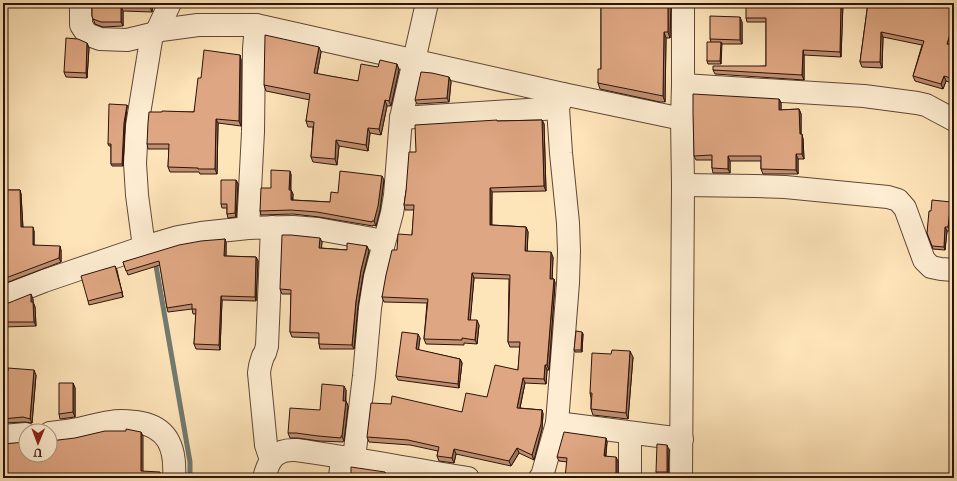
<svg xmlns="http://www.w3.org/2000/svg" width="957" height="481" viewBox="0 0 957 481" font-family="'IM FELL Great Primer',serif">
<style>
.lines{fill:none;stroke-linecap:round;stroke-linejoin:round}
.stream{stroke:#727a6f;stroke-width:5}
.minor-casing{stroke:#604736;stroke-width:24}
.minor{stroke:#feedd2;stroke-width:22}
.wall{fill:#bf8f70;stroke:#2c130a}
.shaded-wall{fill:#9b745b;stroke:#2c130a}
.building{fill:#dea682;stroke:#2c130a}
</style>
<rect width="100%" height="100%" fill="#fee4b9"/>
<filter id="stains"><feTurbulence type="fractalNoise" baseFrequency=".005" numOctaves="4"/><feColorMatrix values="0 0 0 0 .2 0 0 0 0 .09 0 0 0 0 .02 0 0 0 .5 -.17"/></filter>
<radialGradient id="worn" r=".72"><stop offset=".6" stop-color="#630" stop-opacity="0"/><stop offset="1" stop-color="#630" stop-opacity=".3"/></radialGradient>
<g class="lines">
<path class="stream" d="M 155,260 L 190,462 L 190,478"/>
<defs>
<g id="minor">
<path d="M 81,3 L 81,25 L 87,34 L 100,39 L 127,40 L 152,34 L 161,30 L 198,25 L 256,25 L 563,94 L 682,119"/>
<path d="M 157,31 L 170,3"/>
<path d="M 683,85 L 864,96 L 917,103 L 926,105 L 954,120"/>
<path d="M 401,118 L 558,108"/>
<path d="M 683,185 L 755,186 L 785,187 L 888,197 L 898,200 L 905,208 L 924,260 L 931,267 L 941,269 L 954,270"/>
<path d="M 272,227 L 267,346 L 265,353 L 263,356 L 260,366 L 259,373 L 266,445 L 269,454 L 272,458"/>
<path d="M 248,228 L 253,132 L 254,49 L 256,25"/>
<path d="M 144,247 L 137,195 L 135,163 L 137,126 L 152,34"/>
<path d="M 3,297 L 44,281 L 144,247 L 178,237 L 201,233 L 248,228 L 293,227 L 318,229 L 384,241"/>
<path d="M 557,423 L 568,283 L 569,251 L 568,223 L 561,153 L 558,108 L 563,94"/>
<path d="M 50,433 C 59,432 69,431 78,429 C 89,427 100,423 111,422 C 119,420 127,421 136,422 C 168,426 176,448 174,478"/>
<path d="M 3,436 L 26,434"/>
<path d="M 354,458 L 364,376 L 370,308 L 375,277 L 392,213 L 395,195 L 401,118 L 427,3"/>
<path d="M 264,478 C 269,459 275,449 296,450 C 353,458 411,469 468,478"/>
<path d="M 340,478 L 342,457"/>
<path d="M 540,478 L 542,476 L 557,423 L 682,439"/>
<path d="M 630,478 L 630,433"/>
<path d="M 681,478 L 683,185 L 682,119 L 683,85 L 683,3"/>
</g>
</defs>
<use href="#minor" class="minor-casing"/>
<use href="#minor" class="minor"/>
</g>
<g class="wall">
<path d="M 92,3 L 153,3 L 152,12 L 123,11 L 123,26 L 103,27 L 95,24 L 94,21 L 92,16 Z"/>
<path d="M 601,3 L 671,3 L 670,38 L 666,38 L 665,102 L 660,102 L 600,89 L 598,83 L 601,69 Z"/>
<path d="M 843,3 L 841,57 L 804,55 L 804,80 L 715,74 L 713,70 L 766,66 L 766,22 L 747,22 L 746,18 Z"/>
<path d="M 868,3 L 950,45 L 954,46 L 954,84 L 946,81 L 943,89 L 915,81 L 913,76 L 922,45 L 883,37 L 882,68 L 862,67 L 860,62 Z"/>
<path d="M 742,22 L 742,44 L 721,44 L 721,64 L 708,64 L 707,61 L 711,42 L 710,39 Z"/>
<path d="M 87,43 L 89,48 L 87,78 L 66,77 L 64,72 Z"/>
<path d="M 321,52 L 317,74 L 358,81 L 378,67 L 397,64 L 399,70 L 391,106 L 387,106 L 381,135 L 370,133 L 368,151 L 339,146 L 337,165 L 313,162 L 311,157 L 313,127 L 308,127 L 306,121 L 310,100 L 266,91 L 264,85 Z"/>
<path d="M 240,55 L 241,60 L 241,126 L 218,123 L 217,174 L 200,174 L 199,172 L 170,172 L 168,167 L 169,149 L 148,149 L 147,144 L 162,112 L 194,112 L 201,78 Z"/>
<path d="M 449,77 L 451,82 L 449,102 L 417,104 L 415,100 Z"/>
<path d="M 779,99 L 781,103 L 781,110 L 799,109 L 801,114 L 801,134 L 803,139 L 804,159 L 798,159 L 798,174 L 763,174 L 761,169 L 761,161 L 730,161 L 730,173 L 713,173 L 712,168 L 712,160 L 696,160 L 694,156 Z"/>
<path d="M 127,105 L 127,107 L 125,125 L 123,166 L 112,166 L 111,164 L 111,146 L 109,146 L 108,144 Z"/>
<path d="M 542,120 L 544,124 L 546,191 L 492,192 L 492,225 L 526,227 L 528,232 L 527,251 L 553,257 L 552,279 L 554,279 L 555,283 L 549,370 L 547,370 L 546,384 L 525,383 L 520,408 L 542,410 L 543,414 L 542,429 L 534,460 L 519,453 L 511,466 L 456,454 L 454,463 L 439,461 L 437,456 L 438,451 L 410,445 L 369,442 L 367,437 L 462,412 L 487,397 L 518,370 L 520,347 L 510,347 L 508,342 L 509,279 L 474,278 L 470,320 L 479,325 L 477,344 L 464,343 L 464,345 L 426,344 L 424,339 L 427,303 L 384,302 L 382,297 L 397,250 L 412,235 L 414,210 L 405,210 L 404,205 L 406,191 L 416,152 L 498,121 Z"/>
<path d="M 290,171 L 291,175 L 291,190 L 293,194 L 293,200 L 330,202 L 384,180 L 380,210 L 376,226 L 373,225 L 373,226 L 319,217 L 293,214 L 261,215 L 260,211 L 271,188 Z"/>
<path d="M 236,180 L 238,184 L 236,217 L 228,218 L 227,214 L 227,208 L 222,208 L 221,204 Z"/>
<path d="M 3,190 L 20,190 L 21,194 L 23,227 L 34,231 L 34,245 L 61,250 L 61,262 L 3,284 Z"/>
<path d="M 951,202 L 952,206 L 950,231 L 947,231 L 945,250 L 933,249 L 927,233 L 931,211 Z"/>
<path d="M 225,239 L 226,243 L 226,256 L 256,257 L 258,261 L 256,301 L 222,300 L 220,350 L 196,349 L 194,344 L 196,314 L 193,314 L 192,309 L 168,312 L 167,308 L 160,265 L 128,275 L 123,262 Z"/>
<path d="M 322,242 L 321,248 L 347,250 L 367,246 L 369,251 L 363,275 L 358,306 L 354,349 L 320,349 L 319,344 L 319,338 L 292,337 L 290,332 L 291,294 L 282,294 L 280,289 Z"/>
<path d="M 115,266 L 123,297 L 89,305 L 88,301 Z"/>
<path d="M 33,299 L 33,302 L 35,307 L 36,326 L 3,327 L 3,304 Z"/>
<path d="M 583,334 L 582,352 L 575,352 L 574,350 Z"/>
<path d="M 420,338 L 418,350 L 460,359 L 462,363 L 459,388 L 398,380 L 396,376 Z"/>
<path d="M 633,357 L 628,419 L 593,415 L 591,409 L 591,398 L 590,393 Z"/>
<path d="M 3,371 L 36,375 L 32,423 L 25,422 L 3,423 Z"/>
<path d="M 73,383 L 75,388 L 75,417 L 60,419 L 59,414 Z"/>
<path d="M 346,390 L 346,401 L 348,406 L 344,441 L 343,441 L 343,442 L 319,441 L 298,438 L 290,438 L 288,433 L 320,410 Z"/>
<path d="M 606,438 L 607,442 L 606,456 L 618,461 L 618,478 L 567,462 L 559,461 L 557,457 Z"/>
<path d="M 669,450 L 668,477 L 658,477 L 656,472 Z"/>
</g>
<g class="shaded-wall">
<path d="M 151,3 L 153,3 L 152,12 L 150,7 Z"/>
<path d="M 668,3 L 671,3 L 670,38 L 668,32 Z"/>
<path d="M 841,3 L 843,3 L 841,57 L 840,52 Z"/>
<path d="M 121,6 L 123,11 L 123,26 L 121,22 Z"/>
<path d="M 740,17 L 742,22 L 742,44 L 740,40 Z"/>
<path d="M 954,21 L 954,32 L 949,49 L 947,44 Z"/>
<path d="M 664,32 L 666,38 L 665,102 L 663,96 Z"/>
<path d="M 881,32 L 883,37 L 882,68 L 880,62 Z"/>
<path d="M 721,42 L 722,44 L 721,64 L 720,61 Z"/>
<path d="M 87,43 L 89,48 L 87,78 L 86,73 Z"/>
<path d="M 319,47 L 321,52 L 316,79 L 314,73 Z"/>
<path d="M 803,50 L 804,55 L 804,80 L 802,75 Z"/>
<path d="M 240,55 L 241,60 L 241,126 L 239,121 Z"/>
<path d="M 397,64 L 399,70 L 391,106 L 389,101 Z"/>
<path d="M 944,76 L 946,81 L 943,89 L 941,84 Z"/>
<path d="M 449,77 L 451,82 L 449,102 L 447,98 Z"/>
<path d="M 779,99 L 781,103 L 781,114 L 779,110 Z"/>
<path d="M 385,100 L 387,106 L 381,135 L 379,129 Z"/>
<path d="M 127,105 L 127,107 L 125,125 L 123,166 L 122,164 L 124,123 Z"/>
<path d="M 799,109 L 801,114 L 801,139 L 800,134 Z"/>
<path d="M 216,119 L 218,123 L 217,174 L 215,169 Z"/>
<path d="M 542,120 L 544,124 L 546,191 L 544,186 Z"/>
<path d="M 368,128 L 370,133 L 368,151 L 366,145 Z"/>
<path d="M 802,134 L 803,139 L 804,159 L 802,154 Z"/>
<path d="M 336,140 L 339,146 L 337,165 L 335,159 Z"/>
<path d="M 796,154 L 798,159 L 798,174 L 796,170 Z"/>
<path d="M 728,156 L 730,161 L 730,173 L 728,169 Z"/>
<path d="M 290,171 L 291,175 L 290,194 L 289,190 Z"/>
<path d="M 382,176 L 384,180 L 380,210 L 376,226 L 374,221 Z"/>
<path d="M 236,180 L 238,184 L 236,217 L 235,213 Z"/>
<path d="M 490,188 L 492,192 L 491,230 L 490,225 Z"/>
<path d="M 20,190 L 21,194 L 23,231 L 21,227 Z"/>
<path d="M 291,190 L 293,194 L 292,204 L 291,200 Z"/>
<path d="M 951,202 L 952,206 L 950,231 L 948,227 Z"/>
<path d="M 33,227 L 34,231 L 34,249 L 33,245 Z"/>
<path d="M 526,227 L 528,232 L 527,256 L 525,251 Z"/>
<path d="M 945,227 L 947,231 L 945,250 L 944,247 Z"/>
<path d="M 320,238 L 322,242 L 321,253 L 319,248 Z"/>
<path d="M 225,239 L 226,243 L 226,260 L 224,256 Z"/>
<path d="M 60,246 L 61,250 L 61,262 L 59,258 Z"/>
<path d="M 367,246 L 369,251 L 363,275 L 358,306 L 354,349 L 352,345 L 356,301 L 361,270 Z"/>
<path d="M 551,252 L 553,257 L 552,283 L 550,279 Z"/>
<path d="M 256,257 L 258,261 L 256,301 L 255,297 Z"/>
<path d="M 115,266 L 117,270 L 123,297 L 122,292 Z"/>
<path d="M 472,273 L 474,278 L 470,324 L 468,320 Z"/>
<path d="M 554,279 L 555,283 L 549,370 L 547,365 Z"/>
<path d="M 31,294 L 33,299 L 33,307 L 31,302 Z"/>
<path d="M 221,296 L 222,300 L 220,350 L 219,345 Z"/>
<path d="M 33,302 L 35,307 L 36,326 L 34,322 Z"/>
<path d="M 477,320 L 479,325 L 477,344 L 475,340 Z"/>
<path d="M 582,332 L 583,334 L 582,352 L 581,350 Z"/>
<path d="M 418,334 L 420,338 L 418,354 L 416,349 Z"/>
<path d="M 630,351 L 633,357 L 628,419 L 626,413 Z"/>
<path d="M 460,359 L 462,363 L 459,388 L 458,384 Z"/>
<path d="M 545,365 L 547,370 L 546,384 L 544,379 Z"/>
<path d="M 34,370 L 36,375 L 32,423 L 30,419 Z"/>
<path d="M 523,378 L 525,383 L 519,412 L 517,408 Z"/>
<path d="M 73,383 L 75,388 L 75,417 L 73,412 Z"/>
<path d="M 344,386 L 346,390 L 345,406 L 343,401 Z"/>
<path d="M 346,401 L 348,406 L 344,441 L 342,436 Z"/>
<path d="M 542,410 L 543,414 L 542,429 L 534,460 L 532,455 Z"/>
<path d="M 141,432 L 143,436 L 143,475 L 141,471 Z"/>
<path d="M 606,438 L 607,442 L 605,460 L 604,456 Z"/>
<path d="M 667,445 L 669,450 L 668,477 L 667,472 Z"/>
<path d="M 517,448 L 519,453 L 511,466 L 509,461 Z"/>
<path d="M 454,449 L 456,454 L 454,463 L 452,458 Z"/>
<path d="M 616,457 L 618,461 L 618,478 L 616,474 Z"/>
<path d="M 385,472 L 387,477 L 387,478 L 385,478 Z"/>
</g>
<g class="building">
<path d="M 92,3 L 151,3 L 150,7 L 121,6 L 121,22 L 101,22 L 93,19 L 92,16 Z"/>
<path d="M 601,3 L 668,3 L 668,32 L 664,32 L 663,96 L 598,83 L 598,69 L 601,69 Z"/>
<path d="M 746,3 L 841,3 L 840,52 L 803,50 L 802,75 L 713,70 L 713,66 L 766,66 L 766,18 L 746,18 Z"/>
<path d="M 868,3 L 917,3 L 928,5 L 929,3 L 954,3 L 954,21 L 947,44 L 954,46 L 954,79 L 944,76 L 941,84 L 913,76 L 924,41 L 881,32 L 880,62 L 860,62 Z"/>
<path d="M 710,16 L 740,17 L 740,40 L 710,39 Z"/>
<path d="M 265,35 L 319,47 L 314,73 L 358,81 L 361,64 L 378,67 L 380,60 L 397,64 L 389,101 L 385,100 L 379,129 L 368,128 L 366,145 L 336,140 L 335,159 L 311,157 L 314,122 L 306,121 L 310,94 L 264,85 Z"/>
<path d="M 66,38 L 78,39 L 87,43 L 86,73 L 64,72 Z"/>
<path d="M 707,42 L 721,42 L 720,61 L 707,61 Z"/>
<path d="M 204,50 L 240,55 L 239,121 L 216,119 L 215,169 L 198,169 L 198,168 L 168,167 L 169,144 L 147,144 L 148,123 L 149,112 L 162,112 L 162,111 L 194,112 L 198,78 L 201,78 Z"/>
<path d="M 421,72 L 432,73 L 449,77 L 447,98 L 415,100 Z"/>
<path d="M 693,94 L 779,99 L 779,110 L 799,109 L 800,134 L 802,134 L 802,154 L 796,154 L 796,170 L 761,169 L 761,156 L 728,156 L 728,169 L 712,168 L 712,155 L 694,156 L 693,114 Z"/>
<path d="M 109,104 L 127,105 L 124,123 L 122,164 L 111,164 L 111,144 L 108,144 Z"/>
<path d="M 497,120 L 497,121 L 542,120 L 544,186 L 490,188 L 490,225 L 526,227 L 525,251 L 551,252 L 550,279 L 554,279 L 547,365 L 545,365 L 544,379 L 523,378 L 517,408 L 542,410 L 541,424 L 532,455 L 517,448 L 509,461 L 454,449 L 452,458 L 437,456 L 439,447 L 408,440 L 367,437 L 371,403 L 391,404 L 392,396 L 462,412 L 466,393 L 487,397 L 495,365 L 518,370 L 520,342 L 508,342 L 510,275 L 472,273 L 468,320 L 477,320 L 475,340 L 462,338 L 462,340 L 424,339 L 428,299 L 382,297 L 386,275 L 392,250 L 397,250 L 398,234 L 412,235 L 414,205 L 404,205 L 406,191 L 409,152 L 416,152 L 415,125 Z"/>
<path d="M 271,170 L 290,171 L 289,190 L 291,190 L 291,200 L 330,202 L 331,192 L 338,193 L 340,171 L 382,176 L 378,206 L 374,221 L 372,221 L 372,222 L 317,212 L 291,210 L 260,211 L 261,188 L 271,188 Z"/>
<path d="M 221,180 L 236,180 L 235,213 L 227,214 L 227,204 L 221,204 Z"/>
<path d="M 3,190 L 20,190 L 21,227 L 33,227 L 33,245 L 60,246 L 59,258 L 3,279 Z"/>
<path d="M 932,200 L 951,202 L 948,227 L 945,227 L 944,247 L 932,246 L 927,233 L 929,211 L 931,211 Z"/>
<path d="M 282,235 L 291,235 L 320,238 L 319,248 L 347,250 L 347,243 L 367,246 L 361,270 L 356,301 L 352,345 L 319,344 L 319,333 L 290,332 L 291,290 L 280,289 Z"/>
<path d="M 225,239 L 224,256 L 256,257 L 255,297 L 221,296 L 219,345 L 194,344 L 196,309 L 192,309 L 192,304 L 167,308 L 159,261 L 126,271 L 123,262 L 179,245 L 201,241 Z"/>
<path d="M 115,266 L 122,292 L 88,301 L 81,276 Z"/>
<path d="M 31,294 L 31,302 L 33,302 L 34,322 L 3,322 L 3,304 L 6,304 Z"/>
<path d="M 576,331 L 582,332 L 581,350 L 574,350 Z"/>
<path d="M 402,332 L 418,334 L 416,349 L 460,359 L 458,384 L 396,376 Z"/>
<path d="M 612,350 L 630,351 L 626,413 L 591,409 L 592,393 L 590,393 L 592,353 L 611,354 Z"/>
<path d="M 8,368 L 34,370 L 30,419 L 23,417 L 3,419 L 3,371 L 8,371 Z"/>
<path d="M 59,383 L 73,383 L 73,412 L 59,414 Z"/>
<path d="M 322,384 L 344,386 L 343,401 L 346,401 L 342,436 L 341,436 L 341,438 L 318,436 L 296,433 L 288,433 L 290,408 L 320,410 Z"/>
<path d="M 126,429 L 141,432 L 141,471 L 160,472 L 161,478 L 3,478 L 3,444 L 26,442 L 26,455 L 50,455 L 50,441 L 75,438 L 105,431 L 126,431 Z"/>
<path d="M 564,432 L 606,438 L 604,456 L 616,457 L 616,474 L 617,478 L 565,478 L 567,458 L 557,457 Z"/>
<path d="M 657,444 L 667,445 L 667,472 L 656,472 Z"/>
<path d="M 351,467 L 385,472 L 385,478 L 349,478 L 351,474 Z"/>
</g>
<rect width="957" height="481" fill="none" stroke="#fee4b9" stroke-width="16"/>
<rect x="4" y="4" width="949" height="473" fill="none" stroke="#2c130a" stroke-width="2"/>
<rect x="8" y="8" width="941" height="465" fill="none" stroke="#2c130a"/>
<g transform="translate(38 443) rotate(181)"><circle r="19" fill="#feedd2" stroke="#aa9682"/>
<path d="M0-3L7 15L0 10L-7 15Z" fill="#8f2418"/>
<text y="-6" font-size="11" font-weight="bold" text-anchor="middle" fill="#2c130a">U</text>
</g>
<rect width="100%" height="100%" filter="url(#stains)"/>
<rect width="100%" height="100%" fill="url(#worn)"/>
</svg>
